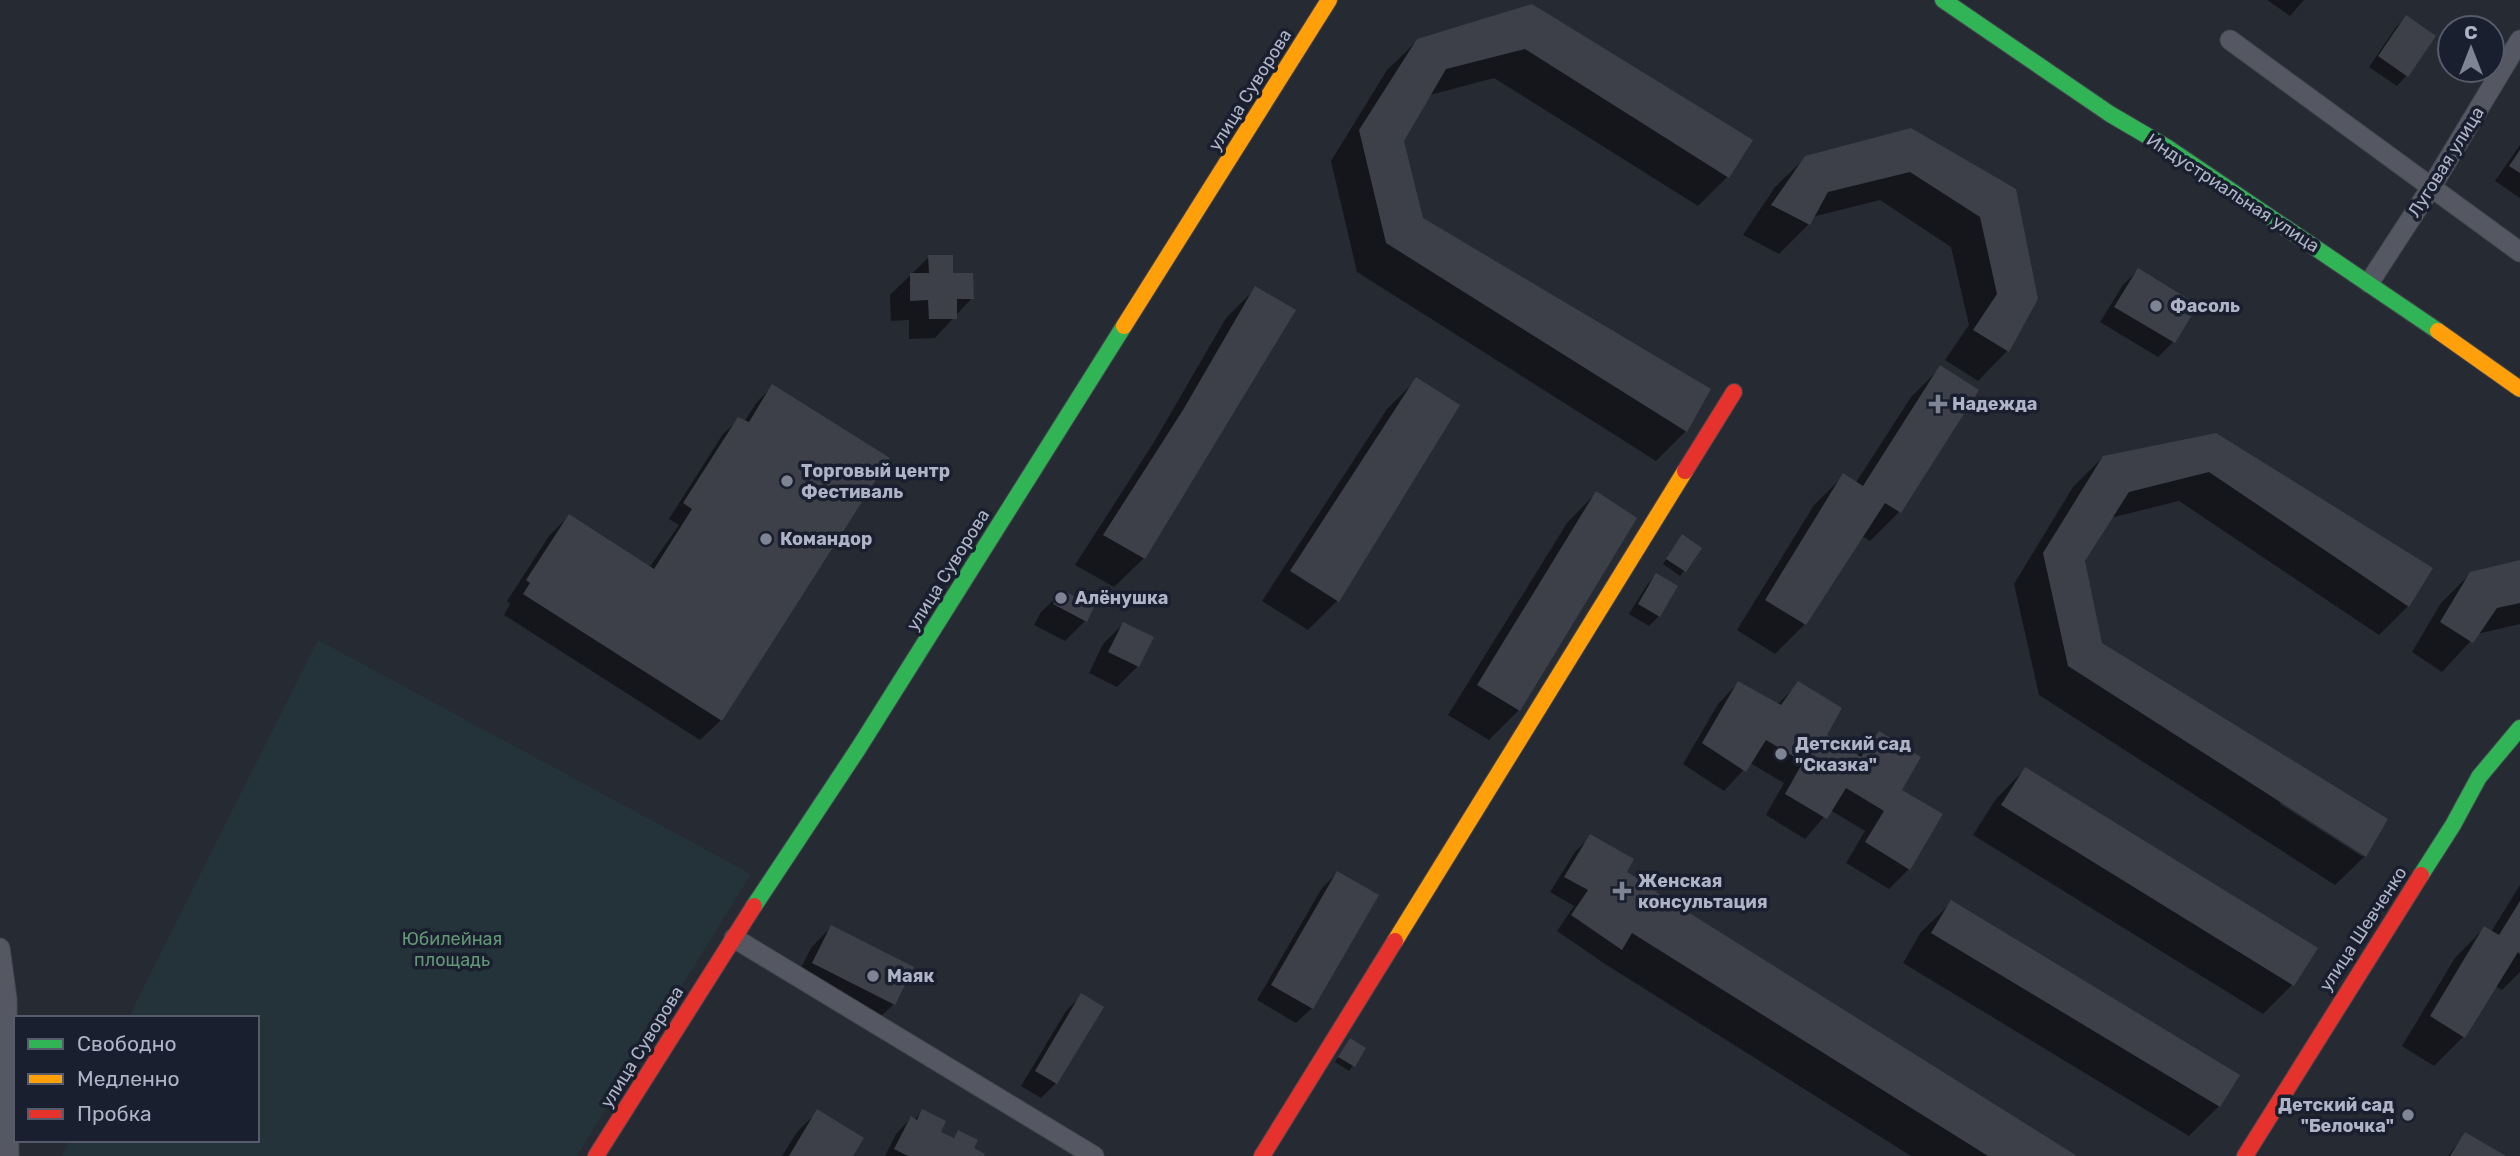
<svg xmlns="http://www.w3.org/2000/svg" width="2520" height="1156" viewBox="0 0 2520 1156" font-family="Rubik,sans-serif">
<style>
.green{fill:#233339}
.shadow{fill:#0007;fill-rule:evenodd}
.building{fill:#3d4049}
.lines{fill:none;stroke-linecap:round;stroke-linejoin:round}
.street-casing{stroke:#44464e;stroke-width:21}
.fast-casing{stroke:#44464e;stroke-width:18}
.slow-casing{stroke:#44464e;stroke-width:18}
.jam-casing{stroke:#44464e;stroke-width:18}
.street{stroke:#555862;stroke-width:19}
.fast{stroke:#30b455;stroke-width:16}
.slow{stroke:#ff9f0a;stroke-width:16}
.jam{stroke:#e5322d;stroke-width:16}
.poi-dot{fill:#7e8493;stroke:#191f2e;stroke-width:2.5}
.labels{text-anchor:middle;stroke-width:7;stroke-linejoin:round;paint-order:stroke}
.street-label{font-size:18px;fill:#aeb4c6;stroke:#191f2e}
.poi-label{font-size:18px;font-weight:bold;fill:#aeb4c6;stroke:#191f2e;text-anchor:start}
.park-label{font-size:18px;fill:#649776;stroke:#191f2e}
</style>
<rect width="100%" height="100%" fill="#262a33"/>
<path class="green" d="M 318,640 L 751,874 L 577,1156 L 62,1156 L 69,1140 L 257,1140 L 257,1018 L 128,1018 Z"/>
<g class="shadow">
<path d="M 2267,0 L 2304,0 L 2290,16 Z"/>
<path d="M 1532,6 L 1727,177 L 1698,206 L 1494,78 L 1430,95 L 1402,141 L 1421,219 L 1686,431 L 1656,461 L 1357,272 L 1331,161 L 1387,70 L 1418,40 Z"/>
<path d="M 2406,17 L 2434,36 L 2406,76 L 2397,86 L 2369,67 L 2396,27 Z"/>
<path d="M 1910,130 L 2014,190 L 2037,299 L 2007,351 L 1978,381 L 1945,360 L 1969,325 L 1951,247 L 1880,200 L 1812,217 L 1809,224 L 1779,254 L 1743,235 L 1775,187 L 1806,157 Z"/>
<path d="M 2520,145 L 2520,198 L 2495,181 Z"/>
<path d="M 929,257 L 972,298 L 935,338 L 909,339 L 909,320 L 891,321 L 890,295 Z"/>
<path d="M 2138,270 L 2196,306 L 2173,342 L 2158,357 L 2100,322 L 2123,285 Z"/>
<path d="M 1256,288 L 1144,558 L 1114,587 L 1075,565 L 1154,442 L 1226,318 Z"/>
<path d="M 1941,367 L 1899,512 L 1870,541 L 1862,536 L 1805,624 L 1775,654 L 1737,630 L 1814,505 L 1843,476 L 1855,484 L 1911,397 Z"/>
<path d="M 1416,380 L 1337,601 L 1308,630 L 1262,601 L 1387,409 Z"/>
<path d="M 772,387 L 721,720 L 700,740 L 504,615 L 510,604 L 507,601 L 549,536 L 569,516 L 649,568 L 679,525 L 669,519 L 723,434 L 739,419 L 744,422 L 757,402 Z"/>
<path d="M 2215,435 L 2430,569 L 2408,606 L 2379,635 L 2179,501 L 2110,518 L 2083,561 L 2100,644 L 2385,819 L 2365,856 L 2335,885 L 2039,695 L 2014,584 L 2073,487 L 2103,457 ZM 2281,802 L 2364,854 L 2363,857 L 2280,804 Z"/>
<path d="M 1596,493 L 1634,518 L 1519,710 L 1489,740 L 1448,715 L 1567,523 Z"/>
<path d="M 1678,541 L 1700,548 L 1680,576 L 1663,564 Z"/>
<path d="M 2520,562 L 2520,624 L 2477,634 L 2442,672 L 2412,652 L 2441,603 L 2471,573 Z"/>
<path d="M 1656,575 L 1659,616 L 1649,626 L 1629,614 L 1647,585 Z"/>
<path d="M 1062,592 L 1085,621 L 1065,641 L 1034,625 L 1041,612 Z"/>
<path d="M 1123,624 L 1138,666 L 1117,687 L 1089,673 L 1103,644 Z"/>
<path d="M 1738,683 L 1777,705 L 1799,683 L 1824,736 L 1856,756 L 1879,733 L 1899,790 L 1909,869 L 1889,889 L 1846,863 L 1865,831 L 1830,810 L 1805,839 L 1766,815 L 1784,783 L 1750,763 L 1724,791 L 1683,764 L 1718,704 Z"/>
<path d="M 2025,769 L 2292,985 L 2263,1014 L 1973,835 L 1996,799 Z"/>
<path d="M 1591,836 L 1650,899 L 2074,1156 L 1911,1156 L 1605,964 L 1557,931 L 1574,906 L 1550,892 L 1575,852 Z"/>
<path d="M 1337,873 L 1312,1008 L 1296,1023 L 1257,1000 L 1322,888 Z"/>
<path d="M 2520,885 L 2520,972 L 2502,990 L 2495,986 L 2463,1037 L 2434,1066 L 2402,1046 L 2455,958 L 2484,928 L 2491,932 Z"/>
<path d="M 1951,903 L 2219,1106 L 2189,1136 L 1903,963 L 1921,932 Z"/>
<path d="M 831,927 L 894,1004 L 873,1024 L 793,984 L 811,948 Z"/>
<path d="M 1081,996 L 1056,1083 L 1041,1098 L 1021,1086 L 1066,1011 Z"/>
<path d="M 1350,1040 L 1364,1049 L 1349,1071 L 1335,1062 Z"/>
<path d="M 923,1111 L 939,1132 L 952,1139 L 959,1132 L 971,1149 L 982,1156 L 885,1156 L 896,1134 L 911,1118 L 914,1120 Z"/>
<path d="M 817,1112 L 851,1156 L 782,1156 L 797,1132 Z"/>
<path d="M 2465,1134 L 2502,1156 L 2448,1156 Z"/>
</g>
<g class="building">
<path d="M 1532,4 L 1753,140 L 1729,178 L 1525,49 L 1446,69 L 1404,141 L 1423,218 L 1711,389 L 1687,432 L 1386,243 L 1359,130 L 1417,39 Z"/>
<path d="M 2406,15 L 2436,36 L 2408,77 L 2378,56 Z"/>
<path d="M 1911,128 L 2016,189 L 2038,299 L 2009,352 L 1973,330 L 1997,294 L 1980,217 L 1910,172 L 1828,192 L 1810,225 L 1771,205 L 1805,156 Z"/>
<path d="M 2520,150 L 2520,173 L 2509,166 Z"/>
<path d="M 928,255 L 953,255 L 953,273 L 973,273 L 974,299 L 957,299 L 957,319 L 929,319 L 928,300 L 910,301 L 910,273 L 929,273 Z"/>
<path d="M 2138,268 L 2198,305 L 2175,343 L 2114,307 Z"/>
<path d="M 1255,286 L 1296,310 L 1145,559 L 1103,535 L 1183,410 Z"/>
<path d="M 1940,365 L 1979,390 L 1901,513 L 1885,503 L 1806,625 L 1765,600 L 1843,473 L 1863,486 Z"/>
<path d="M 1416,377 L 1460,405 L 1339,602 L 1290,571 Z"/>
<path d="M 772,384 L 890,458 L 722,721 L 523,594 L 530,583 L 526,580 L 569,514 L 654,569 L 692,509 L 683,503 L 738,417 L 749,422 Z"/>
<path d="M 2216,433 L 2433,568 L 2409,607 L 2209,472 L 2129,492 L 2085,561 L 2102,643 L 2388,819 L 2366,857 L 2068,666 L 2043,553 L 2103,456 Z"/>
<path d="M 1596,491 L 1637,518 L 1520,711 L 1477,685 Z"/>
<path d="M 1682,534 L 1702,548 L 1686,572 L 1666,559 Z"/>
<path d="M 2520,560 L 2520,603 L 2497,608 L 2473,643 L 2440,622 L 2470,572 Z"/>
<path d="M 1656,573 L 1678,586 L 1660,617 L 1638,604 Z"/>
<path d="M 1061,589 L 1094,607 L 1087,622 L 1053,604 Z"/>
<path d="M 1123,622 L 1154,637 L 1139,667 L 1108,652 Z"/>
<path d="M 1738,681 L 1781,705 L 1798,681 L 1842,708 L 1827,735 L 1861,757 L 1879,731 L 1921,757 L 1902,790 L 1943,814 L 1910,870 L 1865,842 L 1884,811 L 1846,788 L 1827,819 L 1785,794 L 1803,762 L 1766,740 L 1746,772 L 1702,743 Z"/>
<path d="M 2025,767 L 2318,948 L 2294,986 L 2001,805 Z"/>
<path d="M 1590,834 L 1634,859 L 1627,872 L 1657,890 L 1656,892 L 2077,1156 L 1988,1156 L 1632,933 L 1622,950 L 1571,915 L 1588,890 L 1564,877 Z"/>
<path d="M 1337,871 L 1379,895 L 1313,1009 L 1271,985 Z"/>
<path d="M 1951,900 L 2240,1075 L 2220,1107 L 1931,933 Z"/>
<path d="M 2520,901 L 2520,954 L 2518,952 L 2465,1038 L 2430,1016 L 2484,926 L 2499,935 Z"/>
<path d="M 831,925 L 914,967 L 895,1005 L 812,963 Z"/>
<path d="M 1081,993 L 1104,1007 L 1057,1084 L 1035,1071 Z"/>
<path d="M 1350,1038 L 1366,1048 L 1355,1067 L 1338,1057 Z"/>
<path d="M 817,1109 L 864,1138 L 853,1156 L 789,1156 Z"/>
<path d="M 922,1109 L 946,1121 L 941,1132 L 954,1138 L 958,1130 L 978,1140 L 974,1148 L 985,1154 L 984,1156 L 908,1156 L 894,1149 L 911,1116 L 917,1120 Z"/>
<path d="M 2465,1132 L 2506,1156 L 2450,1156 Z"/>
</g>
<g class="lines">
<defs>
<g id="street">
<path d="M 2230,40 L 2520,252"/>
<path d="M 2369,283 L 2432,186 L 2520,40"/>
<path d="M 734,938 L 1094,1156"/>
<path d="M 0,948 L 7,999 L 9,1156"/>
</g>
<g id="fast">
<path d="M 1943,0 L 2110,114 L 2168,148 L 2438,331"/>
<path d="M 2421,875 L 2453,825 L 2479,777 L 2520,728"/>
<path d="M 754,906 L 858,749 L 1124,326"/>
</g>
<g id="slow">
<path d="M 1124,326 L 1329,0"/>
<path d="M 2438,331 L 2520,389"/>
<path d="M 1395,941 L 1685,471"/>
</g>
<g id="jam">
<path d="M 1685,471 L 1734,392"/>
<path d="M 596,1156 L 754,906"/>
<path d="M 1262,1156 L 1395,941"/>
<path d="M 2245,1156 L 2421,875"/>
</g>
</defs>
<use href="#street" class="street-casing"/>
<use href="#fast" class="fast-casing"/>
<use href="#slow" class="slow-casing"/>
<use href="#jam" class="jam-casing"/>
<use href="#street" class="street"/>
<use href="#fast" class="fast"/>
<use href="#slow" class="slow"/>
<use href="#jam" class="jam"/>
</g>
<g class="poi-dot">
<circle cx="2156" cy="306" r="7"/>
<path d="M1934.5 393.5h7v7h7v7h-7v7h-7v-7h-7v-7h7z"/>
<circle cx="787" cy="481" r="7"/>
<circle cx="766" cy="539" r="7"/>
<circle cx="1061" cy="598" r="7"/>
<circle cx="1781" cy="754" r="7"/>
<path d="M1618.5 880.5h7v7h7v7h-7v7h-7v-7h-7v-7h7z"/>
<circle cx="873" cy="976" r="7"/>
<circle cx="2408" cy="1115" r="7"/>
</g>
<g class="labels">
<g class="street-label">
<text transform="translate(1250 90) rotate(-58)" y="6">улица Суворова</text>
<text transform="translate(2446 162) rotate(-58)" y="6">Луговая улица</text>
<text transform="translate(2233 193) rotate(33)" y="6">Индустриальная улица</text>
<text transform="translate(948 570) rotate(-58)" y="6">улица Суворова</text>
<text transform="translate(2363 929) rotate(-57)" y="6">улица Шевченко</text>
<text transform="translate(642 1047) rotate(-58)" y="6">улица Суворова</text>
</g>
<g class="poi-label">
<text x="2170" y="312">Фасоль</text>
<text x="1952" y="410">Надежда</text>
<text x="801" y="477">Торговый центр<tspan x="801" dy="21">Фестиваль</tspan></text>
<text x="780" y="545">Командор</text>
<text x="1075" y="604">Алёнушка</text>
<text x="1795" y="750">Детский сад<tspan x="1795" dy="21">"Сказка"</tspan></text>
<text x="1638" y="887">Женская<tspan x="1638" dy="21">консультация</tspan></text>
<text x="887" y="982">Маяк</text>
<text x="2394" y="1111" text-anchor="end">Детский сад<tspan x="2394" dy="21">"Белочка"</tspan></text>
</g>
<g class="park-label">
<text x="452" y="945">Юбилейная<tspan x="452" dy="21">площадь</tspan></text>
</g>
</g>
<rect x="14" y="1016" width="245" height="126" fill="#191f2e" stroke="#555b6b" stroke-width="2"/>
<rect x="28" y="1039" width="35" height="10" fill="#30b455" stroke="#555b6b" stroke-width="2"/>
<text x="77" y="1051" font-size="21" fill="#aeb4c6">Свободно</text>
<rect x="28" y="1074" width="35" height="10" fill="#ff9f0a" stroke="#555b6b" stroke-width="2"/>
<text x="77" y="1086" font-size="21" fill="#aeb4c6">Медленно</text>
<rect x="28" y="1109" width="35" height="10" fill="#e5322d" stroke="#555b6b" stroke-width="2"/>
<text x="77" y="1121" font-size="21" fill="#aeb4c6">Пробка</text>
<g transform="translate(2471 49)"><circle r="33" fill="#191f2e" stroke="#555b6b" stroke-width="2"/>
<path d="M0-5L12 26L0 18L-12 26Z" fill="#7e8493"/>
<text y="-10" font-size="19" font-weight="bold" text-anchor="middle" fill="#aeb4c6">С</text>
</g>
</svg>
